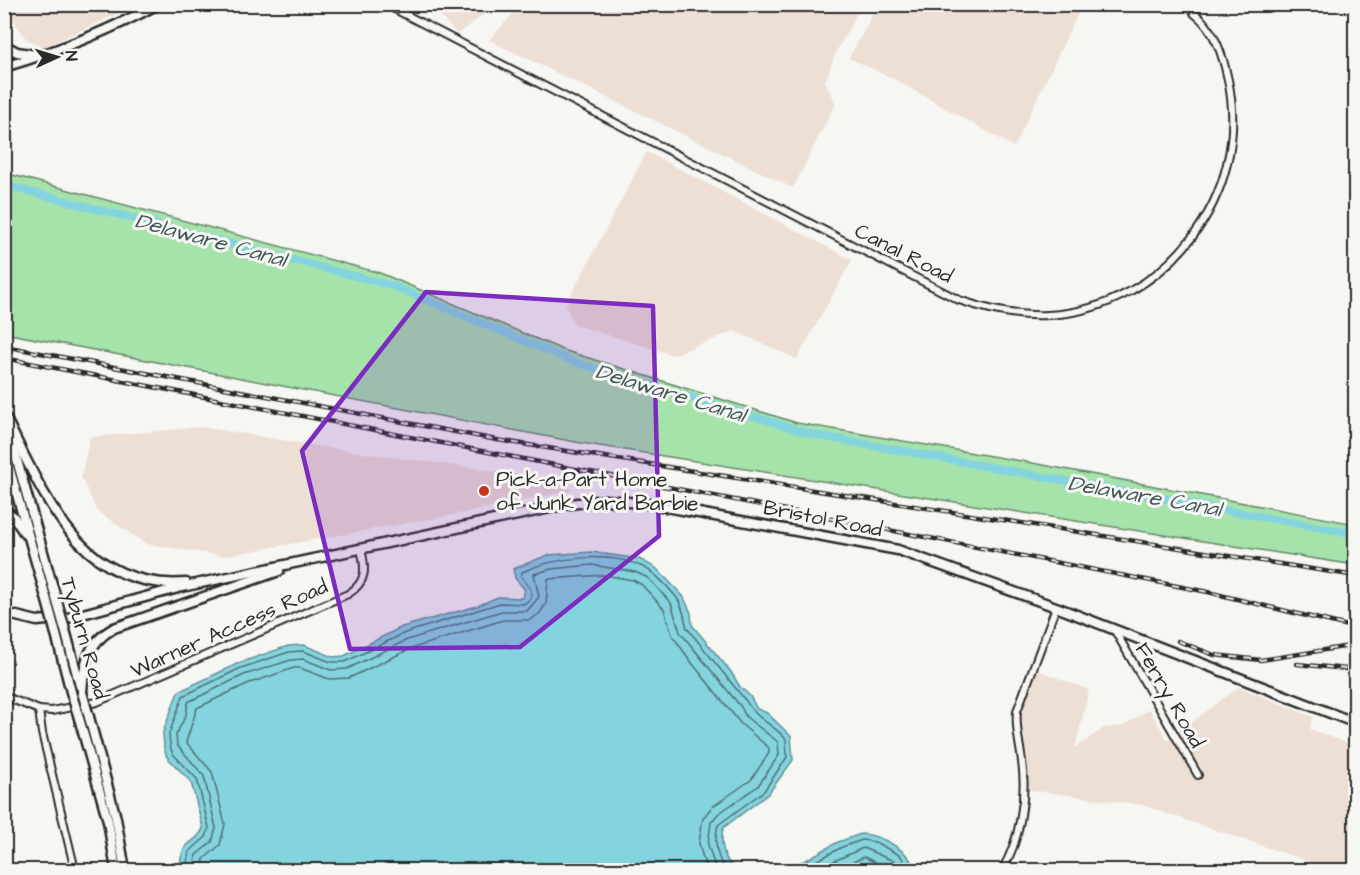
<svg xmlns="http://www.w3.org/2000/svg" width="1360" height="875" viewBox="0 0 1360 875" font-family="'Architects Daughter',sans-serif">
<style>
.built{fill:#eddfd3}
.green{fill:#a5e3ab;stroke:#68876b;stroke-width:1.5}
.water{fill:#84d4df;stroke:#609097;stroke-width:1.5}
.lines{fill:none;stroke-linecap:round;stroke-linejoin:round}
.shore{stroke:#4f6f73;stroke-width:1.5}
.canal{stroke:#84d4df;stroke-width:8}
.minor-casing{stroke:#2b2b2b;stroke-width:10}
.secondary-casing{stroke:#2b2b2b;stroke-width:13}
.minor{stroke:#f6f6f2;stroke-width:6}
.secondary{stroke:#f6f6f2;stroke-width:8}
.rail-casing{stroke:#2b2b2b;stroke-width:4.5}
.rail{stroke:#f6f6f2;stroke-width:2;stroke-dasharray:7;stroke-linecap:butt}
.secondary-bridge-casing{stroke:#2b2b2b;stroke-width:13;stroke-linecap:butt}
.secondary-bridge{stroke:#f6f6f2;stroke-width:8}
.marked{fill:#7b2cbf;fill-opacity:0.2;stroke:#7b2cbf;stroke-width:4.5;stroke-linejoin:round}
.poi-dot{fill:#c8321e;stroke:#f6f6f2;stroke-width:2}
.labels{text-anchor:middle;stroke-width:6;stroke-linejoin:round;paint-order:stroke}
.street-label{font-size:21px;fill:#2b2b2b;stroke:#f6f6f2}
.poi-label{font-size:21px;fill:#2b2b2b;stroke:#f6f6f2;text-anchor:start}
.water-label{font-size:22px;font-style:italic;fill:#415558;stroke:#f6f6f2}
</style>
<rect width="100%" height="100%" fill="#f6f6f2"/>
<filter id="ink" filterUnits="userSpaceOnUse"><feTurbulence type="fractalNoise" baseFrequency=".0167" numOctaves="2"/><feDisplacementMap in="SourceGraphic" scale="12" xChannelSelector="R" yChannelSelector="G"/><feConvolveMatrix kernelMatrix="1 2 1 2 8 2 1 2 1" color-interpolation-filters="sRGB"/></filter>
<g filter="url(#ink)">
<g class="built">
<path d="M 4,5 L 5,4 L 137,5 L 44,47 L 26,39 Z"/>
<path d="M 430,5 L 497,5 L 457,34 Z"/>
<path d="M 521,5 L 521,4 L 862,5 L 836,52 L 825,82 L 836,103 L 793,188 L 489,40 Z"/>
<path d="M 878,5 L 878,4 L 1082,5 L 1014,147 L 894,79 L 849,58 Z"/>
<path d="M 647,152 L 852,260 L 797,359 L 734,331 L 673,355 L 575,325 L 565,306 Z"/>
<path d="M 201,427 L 349,451 L 532,476 L 574,490 L 458,514 L 224,556 L 146,544 L 97,511 L 81,477 L 90,437 Z"/>
<path d="M 1037,670 L 1089,690 L 1075,748 L 1104,728 L 1123,726 L 1149,709 L 1168,740 L 1239,687 L 1313,717 L 1310,729 L 1355,746 L 1355,870 L 1334,870 L 1142,805 L 1029,790 L 1019,717 Z"/>
</g>
<path class="green" d="M 5,173 L 380,273 L 563,350 L 797,423 L 1027,462 L 1355,524 L 1355,565 L 581,443 L 5,333 C 4,309 15,286 4,263 Z"/>
<g class="water">
<path d="M 592,552 L 639,559 L 656,568 L 683,596 L 691,613 L 692,625 L 731,672 L 740,687 L 750,696 L 757,709 L 767,713 L 791,736 L 793,760 L 768,794 L 723,828 C 720,843 723,860 736,870 L 180,870 C 180,837 197,846 203,828 L 191,782 L 167,757 L 164,748 L 163,732 L 178,692 L 239,663 L 288,646 L 304,645 L 333,657 L 344,656 L 402,627 L 477,606 L 498,597 L 522,598 L 525,590 L 515,578 L 513,569 L 548,555 Z"/>
<path d="M 861,834 C 881,835 910,850 915,870 L 774,870 L 804,861 L 838,842 Z"/>
</g>
<g class="lines">
<g class="shore">
<path d="M 186,870 L 189,852 L 206,837 L 209,828 L 197,779 L 173,754 L 170,746 L 169,734 L 183,696 L 241,668 L 289,652 L 303,651 L 331,662 L 345,662 L 405,633 L 500,603 L 524,604 L 531,598 L 531,590 L 521,576 L 522,572 C 554,557 610,551 643,567 C 656,573 668,587 677,598 C 684,608 684,618 687,628 L 746,701 C 756,719 773,724 786,739 L 787,757 L 764,791 L 718,825 C 714,839 716,859 726,870"/>
<path d="M 194,870 L 196,855 L 212,842 L 216,828 L 204,776 L 177,745 L 176,735 L 186,715 L 188,702 L 244,675 L 291,660 L 303,659 L 331,670 L 347,669 L 407,640 L 502,611 L 527,611 L 539,597 L 534,574 L 551,569 L 592,565 L 635,572 L 648,578 L 671,603 L 680,632 L 741,707 L 746,717 L 778,742 L 779,755 L 758,786 L 718,814 L 711,822 L 708,845 L 716,870"/>
<path d="M 203,870 L 204,859 L 220,845 L 225,824 L 212,772 L 186,742 L 197,708 L 247,684 L 294,668 L 300,668 L 329,679 L 349,678 L 410,649 L 503,620 L 530,620 L 539,614 L 546,604 L 548,579 L 604,575 L 633,580 L 642,585 L 664,609 L 672,635 L 692,663 L 741,724 L 769,748 L 769,753 L 751,780 L 712,807 L 703,818 L 699,843 L 706,870"/>
<path d="M 789,870 L 807,866 L 842,847 L 862,840 L 875,842 L 901,856 L 908,870"/>
<path d="M 814,870 L 863,848 L 896,862 L 901,870"/>
<path d="M 834,870 L 864,857 L 891,870"/>
</g>
<path class="canal" d="M 4,185 L 393,286 L 577,363 L 815,435 L 1356,534"/>
<defs>
<g id="minor">
<path d="M 385,4 L 959,300 C 988,310 1017,317 1048,315 C 1165,309 1253,195 1228,80 C 1223,56 1215,29 1194,13"/>
<path d="M 1115,631 L 1198,775"/>
<path d="M 4,696 L 39,710 L 52,711 L 97,702 L 348,594 C 367,582 366,569 361,549"/>
<path d="M 39,710 L 42,733 L 75,870"/>
<path d="M 1002,870 C 1020,841 1027,796 1022,762 C 1020,744 1015,728 1017,711 L 1056,607"/>
</g>
<g id="secondary">
<path d="M 4,45 L 17,52 L 36,55"/>
<path d="M 4,67 C 58,51 109,31 158,4"/>
<path d="M 4,415 C 44,494 79,591 186,583"/>
<path d="M 9,432 L 58,605"/>
<path d="M 4,449 L 49,608"/>
<path d="M 4,510 L 13,516 L 25,534"/>
<path d="M 4,613 L 37,621 L 68,618 L 182,587 L 569,504 L 606,500 L 650,504 L 898,550 L 1056,607 L 1356,723"/>
<path d="M 67,637 L 80,686"/>
<path d="M 57,638 L 71,692"/>
<path d="M 82,692 C 84,663 87,643 114,628 L 279,571"/>
<path d="M 89,717 L 116,818 L 125,870"/>
<path d="M 79,718 L 108,821 L 116,870"/>
</g>
</defs>
<use href="#minor" class="minor-casing"/>
<use href="#secondary" class="secondary-casing"/>
<use href="#minor" class="minor"/>
<use href="#secondary" class="secondary"/>
<defs>
<g id="rail">
<path d="M 4,346 L 497,440 L 1356,576"/>
<path d="M 4,358 L 1208,592 L 1356,628"/>
<path d="M 1178,641 L 1214,655 L 1261,660 L 1356,645"/>
<path d="M 1297,664 L 1356,670"/>
</g>
</defs>
<use href="#rail" class="rail-casing"/>
<use href="#rail" class="rail"/>
<defs>
<g id="secondary-bridge">
<path d="M 58,605 L 67,637"/>
<path d="M 49,608 L 57,638"/>
<path d="M 71,692 L 79,718"/>
<path d="M 82,692 L 89,717"/>
</g>
</defs>
<use href="#secondary-bridge" class="secondary-bridge-casing"/>
<use href="#secondary-bridge" class="secondary-bridge"/>
</g>
</g>
<path class="marked" d="M 426,292 L 653,306 L 659,536 L 520,647 L 350,649 L 302,451 Z"/>
<circle class="poi-dot" cx="484" cy="491" r="6"/>
<g class="labels">
<g class="street-label">
<text transform="translate(904 253) rotate(27)" y="7">Canal Road</text>
<text transform="translate(823 518) rotate(11)" y="7">Bristol Road</text>
<text transform="translate(229 628) rotate(-24)" y="7">Warner Access Road</text>
<text transform="translate(85 638) rotate(74)" y="7">Tyburn Road</text>
<text transform="translate(1170 695) rotate(60)" y="7">Ferry Road</text>
</g>
<g class="poi-label">
<text x="496" y="486">Pick-a-Part Home<tspan x="496" dy="24">of Junk Yard Barbie</tspan></text>
</g>
<g class="water-label">
<text transform="translate(211 239) rotate(15)" y="8">Delaware Canal</text>
<text transform="translate(671 392) rotate(17)" y="8">Delaware Canal</text>
<text transform="translate(1145 495) rotate(10)" y="8">Delaware Canal</text>
</g>
</g>
<rect width="1360" height="875" fill="none" stroke="#f6f6f2" stroke-width="24"/>
<rect x="12" y="12" width="1336" height="851" fill="none" stroke="#2b2b2b" stroke-width="2" filter="url(#ink)"/>
<g transform="translate(57 57) rotate(86)" stroke="#f6f6f2" stroke-width="4.5" paint-order="stroke">
<path d="M0-4.5L10 22L0 15L-10 22Z" fill="#2b2b2b"/>
<text y="-9" font-size="16" font-weight="bold" text-anchor="middle" fill="#2b2b2b">N</text>
</g>
</svg>
